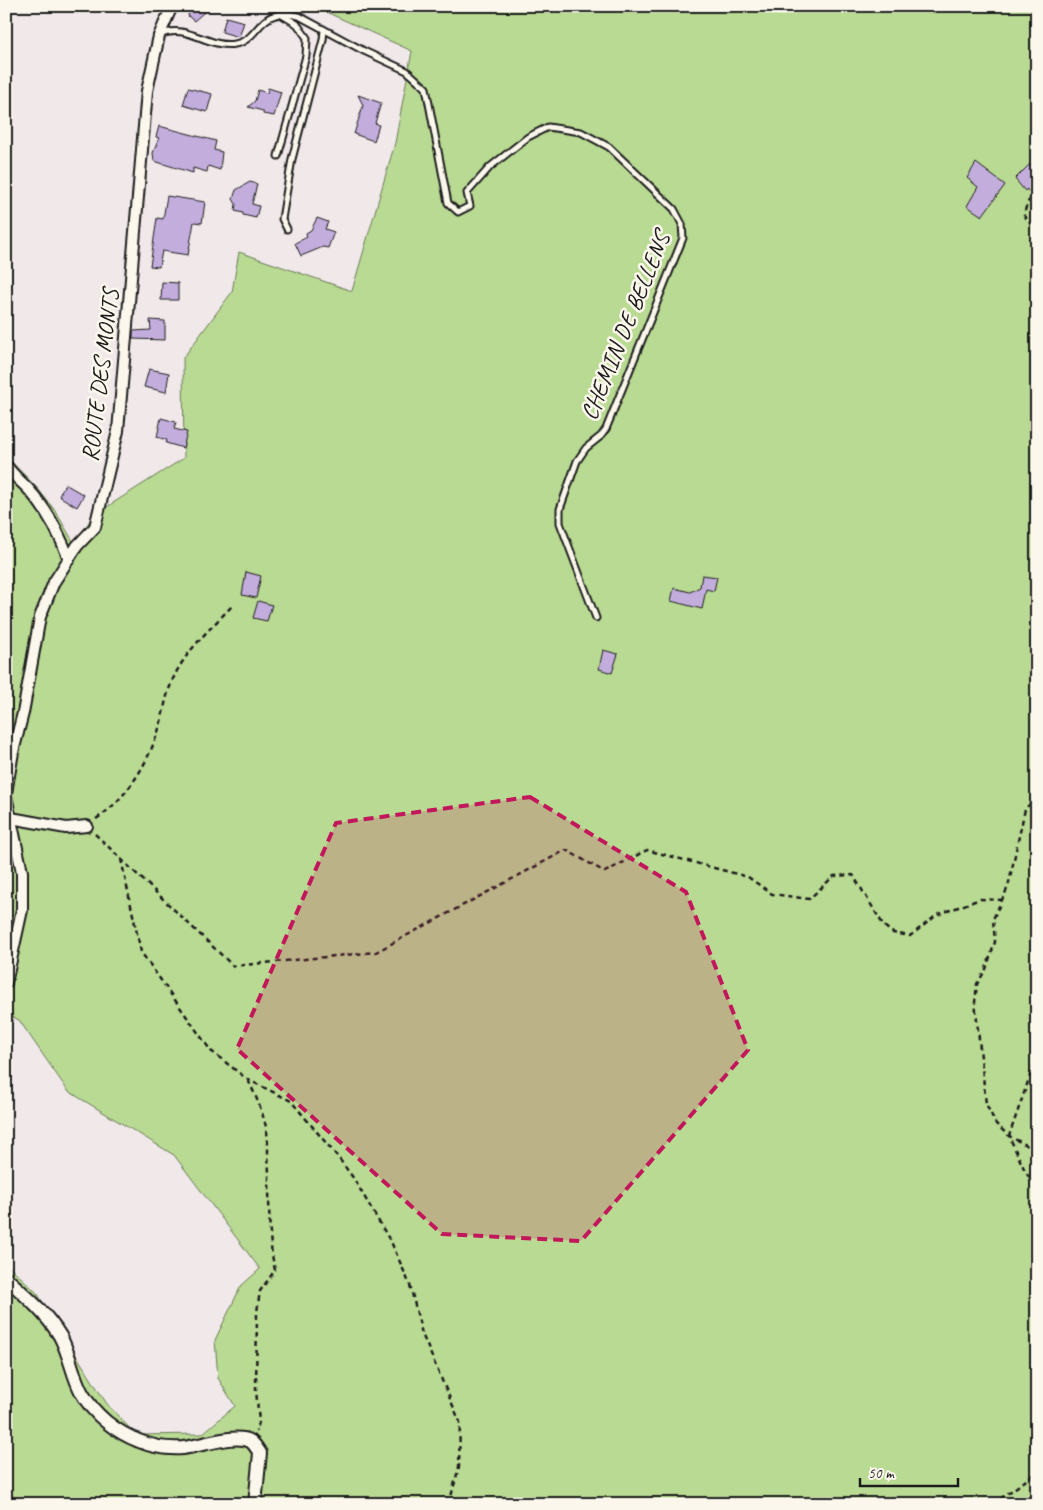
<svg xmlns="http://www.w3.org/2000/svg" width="1043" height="1510" viewBox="0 0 1043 1510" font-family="Caveat,sans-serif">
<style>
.green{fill:#b9da93;stroke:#6a7b58}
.building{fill:#c3addd;stroke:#1c1c1c}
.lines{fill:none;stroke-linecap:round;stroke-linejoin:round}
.service-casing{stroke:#1c1c1c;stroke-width:9}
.minor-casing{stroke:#1c1c1c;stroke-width:14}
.tertiary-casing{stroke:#1c1c1c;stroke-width:16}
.path{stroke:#1c1c1c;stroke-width:2.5;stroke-dasharray:5 4;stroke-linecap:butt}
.service{stroke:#fbf7ec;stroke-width:5}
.minor{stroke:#fbf7ec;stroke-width:10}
.tertiary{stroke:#fbf7ec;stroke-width:12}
.marked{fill:#c2185b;fill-opacity:0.2;stroke:#c2185b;stroke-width:4;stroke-dasharray:10 6;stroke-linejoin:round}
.labels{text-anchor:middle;stroke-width:5;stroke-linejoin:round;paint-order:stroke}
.street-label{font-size:24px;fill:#1c1c1c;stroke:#fbf7ec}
</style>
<rect width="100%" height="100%" fill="#f0e8e9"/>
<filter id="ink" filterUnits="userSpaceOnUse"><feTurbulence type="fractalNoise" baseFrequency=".02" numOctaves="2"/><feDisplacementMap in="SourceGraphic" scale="10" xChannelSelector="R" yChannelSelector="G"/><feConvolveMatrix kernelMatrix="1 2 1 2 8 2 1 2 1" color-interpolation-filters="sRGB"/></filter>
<g filter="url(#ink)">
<path class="green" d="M 313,6 L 1037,6 L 1037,1504 L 6,1504 L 6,1263 L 37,1293 L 107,1404 L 136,1435 L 202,1434 L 235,1406 L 218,1378 L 215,1340 L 241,1286 L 260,1269 L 174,1155 L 68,1091 L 19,1020 L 6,1014 L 6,456 L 39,490 L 56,512 L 74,543 L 94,515 L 184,458 L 183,358 L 232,292 L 239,252 L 352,291 L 395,143 L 412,51 Z"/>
<g class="building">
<path d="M 191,6 L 211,6 L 194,21 L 188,16 Z"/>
<path d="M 226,17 L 244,22 L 239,37 L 222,32 Z"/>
<path d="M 188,88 L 212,94 L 207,112 L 183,105 Z"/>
<path d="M 268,88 L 281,92 L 274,116 L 263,114 L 263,111 L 248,107 L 255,101 L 258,90 L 267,93 Z"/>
<path d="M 358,95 L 381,103 L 375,123 L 379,125 L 374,141 L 354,134 L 363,105 Z"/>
<path d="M 159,126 L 216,141 L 214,150 L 222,152 L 220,170 L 208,166 L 207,172 L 193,168 L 193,173 L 154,161 L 153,153 L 159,138 L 156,137 Z"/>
<path d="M 976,163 L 1005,185 L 982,216 L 967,206 L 978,187 L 967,178 Z"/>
<path d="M 1030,164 L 1037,172 L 1037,202 L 1027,189 L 1025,191 L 1015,179 Z"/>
<path d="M 250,182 L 257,184 L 252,204 L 259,206 L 256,218 L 243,215 L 243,213 L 235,211 L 236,204 L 233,199 L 236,190 Z"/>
<path d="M 167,196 L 205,202 L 202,223 L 194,222 L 188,255 L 162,251 L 159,267 L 150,266 L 157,218 L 163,219 Z"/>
<path d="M 317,218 L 328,222 L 325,229 L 334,232 L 328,248 L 323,247 L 301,256 L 295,243 L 307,237 L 306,233 L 311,230 Z"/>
<path d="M 162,282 L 178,283 L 178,300 L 161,300 Z"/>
<path d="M 150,320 L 165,321 L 165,340 L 133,339 L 133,331 L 151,330 Z"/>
<path d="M 149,369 L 169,373 L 166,392 L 144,387 Z"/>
<path d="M 161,418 L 176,422 L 174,429 L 187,432 L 183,448 L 166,443 L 167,440 L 157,437 Z"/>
<path d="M 65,484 L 84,495 L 77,507 L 59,496 Z"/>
<path d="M 246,572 L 261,576 L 256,598 L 242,595 Z"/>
<path d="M 702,575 L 717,577 L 714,591 L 706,589 L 702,609 L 671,601 L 674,588 L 690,592 L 700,587 Z"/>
<path d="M 258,601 L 272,605 L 267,621 L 253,618 Z"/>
<path d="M 603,650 L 618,654 L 612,673 L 599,669 Z"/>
</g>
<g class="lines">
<defs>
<g id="service">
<path d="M 160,35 C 186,22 209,49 235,44 C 261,40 257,5 299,16 L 364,51 L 407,71 L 426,88 L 448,203 L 458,212 L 470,206 L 467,193 L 490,167 L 528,137 L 548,127 L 581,132 L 609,147 L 674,209 L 682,224 L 683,238 L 606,429 L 601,436 L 586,448 L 577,461 L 560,509 L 560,523 L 596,618"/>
<path d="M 278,156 L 306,56 L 307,38 L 297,24 L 282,15"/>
<path d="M 287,229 L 282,219 L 292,159 L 323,40 L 324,30"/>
</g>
<g id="minor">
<path d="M 6,465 C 13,476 22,482 30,491 C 48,511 60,535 69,559"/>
<path d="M 6,793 L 13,752 L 23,713 L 40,617 L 54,582 L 77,546 L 95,527 L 118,431 L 147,91 L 159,36 L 172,6"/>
<path d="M 6,796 L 22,872 L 22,910 L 6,983"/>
<path d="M 11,818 L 66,828 L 87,826"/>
</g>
<path id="tertiary" d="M 6,1278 C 26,1296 46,1313 60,1336 C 70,1354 72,1375 82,1393 C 94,1415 116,1432 139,1441 C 153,1447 168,1449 183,1448 C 201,1446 235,1433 250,1441 C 254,1443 257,1449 260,1453 L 255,1504"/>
</defs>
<use href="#service" class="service-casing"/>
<use href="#minor" class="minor-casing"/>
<use href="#tertiary" class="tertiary-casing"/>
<g class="path">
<path d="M 1037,192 L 1027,203 L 1024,215 L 1030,223 L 1037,223"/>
<path d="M 1037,797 L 1025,809 L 1008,887 L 993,919 L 995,942 L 986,969 L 977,984 L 975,1002 L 986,1104 L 996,1124 L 1009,1136 L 1037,1151"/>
<path d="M 96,819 C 129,797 150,760 161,722 C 164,710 166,696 171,684 C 182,654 210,629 232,606"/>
<path d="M 95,834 L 233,966 L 376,952 L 566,850 L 605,872 L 647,850 L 748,877 L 772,894 L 809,899 L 834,876 L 853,875 L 884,926 L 893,933 L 910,936 L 937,915 L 980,899 L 1002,900"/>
<path d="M 121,859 L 141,952 L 211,1051 L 247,1079 L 291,1101 L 337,1156 L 354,1179 L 392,1244 L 410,1285 L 422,1334 L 460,1422 L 459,1467 L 449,1504"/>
<path d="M 1037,1056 L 1009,1136 L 1026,1173 L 1037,1186"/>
<path d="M 248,1080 C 255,1094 261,1108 265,1123 C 268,1133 268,1144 268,1154 C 271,1193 266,1232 275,1270 L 260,1291 L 257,1312 L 256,1390 L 259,1422 L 256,1432"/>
<path d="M 993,1504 L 1029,1478 L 1037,1471"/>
</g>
<use href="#service" class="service"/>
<use href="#minor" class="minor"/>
<use href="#tertiary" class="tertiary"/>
</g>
</g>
<path class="marked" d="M 530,797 L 686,892 L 748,1050 L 581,1241 L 442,1234 L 237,1049 L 336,823 Z"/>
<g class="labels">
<g class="street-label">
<text transform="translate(625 326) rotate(-68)" y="8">CHEMIN DE BELLENS</text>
<text transform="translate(100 375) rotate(-83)" y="8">ROUTE DES MONTS</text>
</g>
</g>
<rect width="1043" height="1510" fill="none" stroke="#fbf7ec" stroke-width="25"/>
<rect x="12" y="12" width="1018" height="1485" fill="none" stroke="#1c1c1c" stroke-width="2" filter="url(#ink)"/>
<path d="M860 1478v8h98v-8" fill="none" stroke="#1c1c1c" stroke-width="2.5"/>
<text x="868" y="1478" font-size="15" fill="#1c1c1c" stroke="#fbf7ec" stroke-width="4" paint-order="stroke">50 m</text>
</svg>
